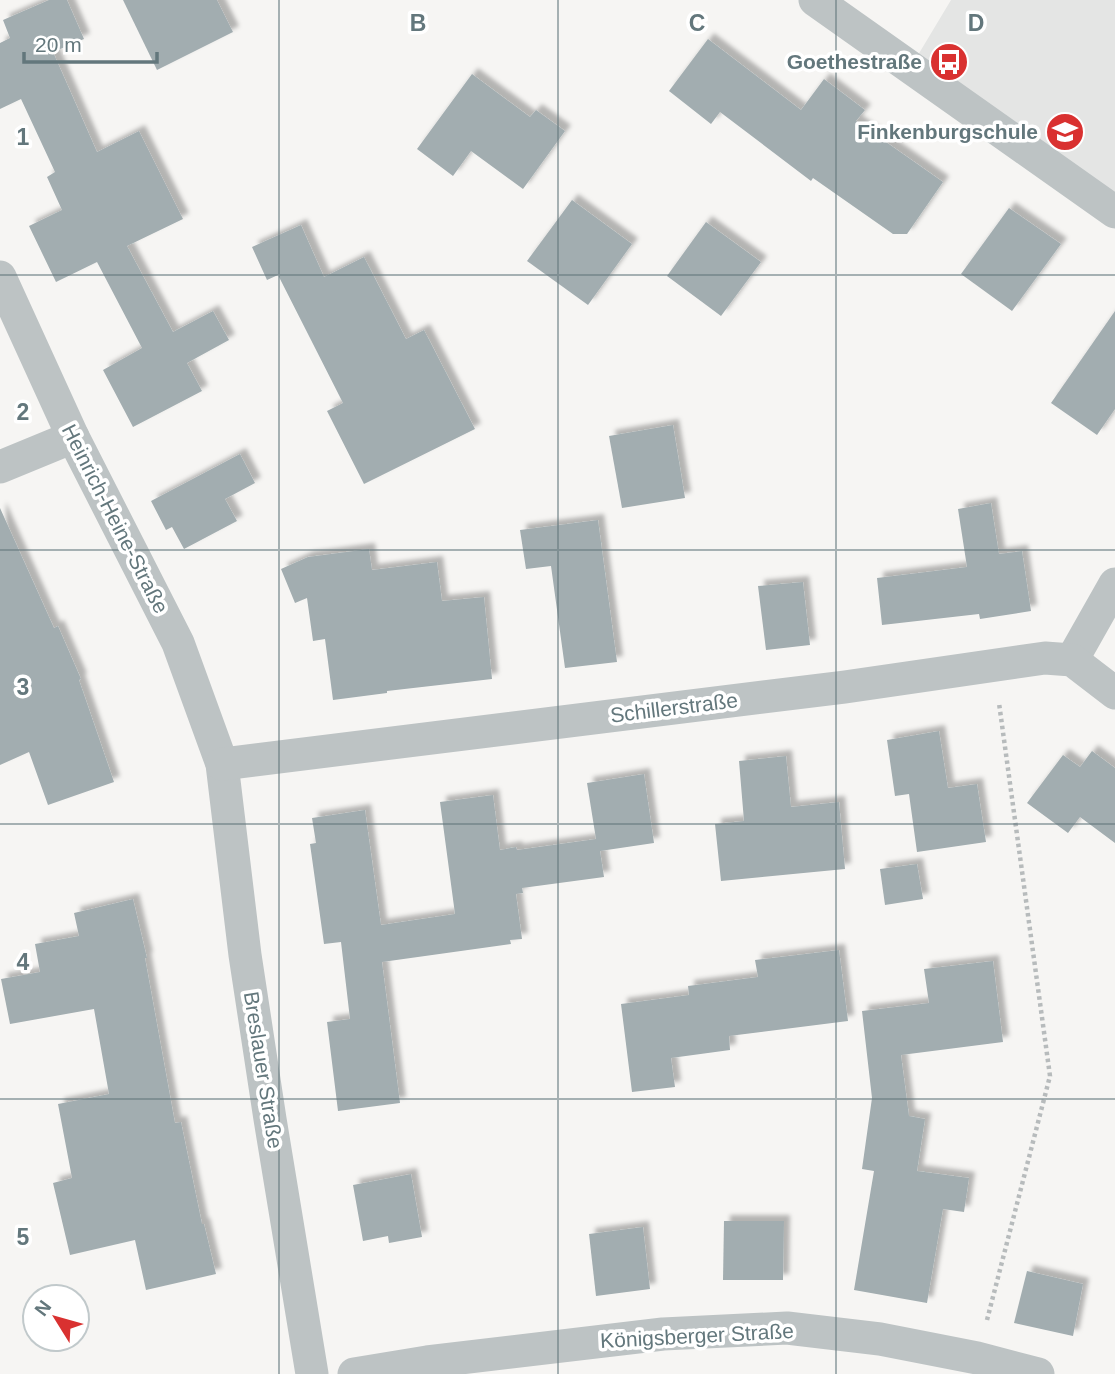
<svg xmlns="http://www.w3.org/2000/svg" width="1115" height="1374" viewBox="0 0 1115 1374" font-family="Arial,sans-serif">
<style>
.built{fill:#e4e5e4}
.building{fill:#a2adb0;filter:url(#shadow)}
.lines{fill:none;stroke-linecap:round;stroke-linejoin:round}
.path{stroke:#b7bbbc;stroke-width:4.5;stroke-dasharray:3.5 3.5;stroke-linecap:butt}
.street{stroke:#bdc3c4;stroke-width:33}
.grid{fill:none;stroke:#63777c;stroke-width:2;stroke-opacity:0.55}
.labels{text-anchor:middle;stroke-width:7;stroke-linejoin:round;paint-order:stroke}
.poi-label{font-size:21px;font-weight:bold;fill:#63777c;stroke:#fff;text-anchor:end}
.street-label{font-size:21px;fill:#63777c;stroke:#fff}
.grid-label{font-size:23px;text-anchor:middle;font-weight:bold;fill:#63777c;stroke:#fff;stroke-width:7;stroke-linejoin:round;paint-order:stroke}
</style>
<defs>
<filter id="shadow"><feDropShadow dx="6" dy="-6" stdDeviation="2" flood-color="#0004"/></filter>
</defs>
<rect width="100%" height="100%" fill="#f6f5f3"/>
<path class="built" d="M 951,0 L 1115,0 L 1115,203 L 915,60 Z"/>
<g class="building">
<path d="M 49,0 L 67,0 L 84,39 L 53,52 L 97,152 L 139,131 L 183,219 L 127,246 L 173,332 L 213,311 L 229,340 L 187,363 L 202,391 L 133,427 L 103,370 L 142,348 L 97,262 L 56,282 L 29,226 L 62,210 L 47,177 L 55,172 L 21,99 L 0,109 L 0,43 L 10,38 L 3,20 Z"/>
<path d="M 123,0 L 217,0 L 233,32 L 157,70 Z"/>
<path d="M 708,39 L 801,110 L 824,79 L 865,110 L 856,121 L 943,182 L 907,234 L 893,234 L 813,178 L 811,181 L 720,112 L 711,124 L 669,91 Z"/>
<path d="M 472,74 L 530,117 L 536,110 L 565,131 L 523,189 L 471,151 L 453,176 L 417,149 Z"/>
<path d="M 572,200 L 632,244 L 588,305 L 527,261 Z"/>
<path d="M 1009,208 L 1061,244 L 1012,311 L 961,274 Z"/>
<path d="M 706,222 L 761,262 L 721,316 L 667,276 Z"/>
<path d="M 301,225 L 324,277 L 364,257 L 406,339 L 424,330 L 475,429 L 364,484 L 327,411 L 343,403 L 278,275 L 267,280 L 252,247 Z"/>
<path d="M 1115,311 L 1115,409 L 1097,435 L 1051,403 Z"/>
<path d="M 673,425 L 685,498 L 622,508 L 609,436 Z"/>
<path d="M 240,454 L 255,483 L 225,499 L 237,521 L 184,549 L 172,527 L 166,530 L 151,501 Z"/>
<path d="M 991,503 L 999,554 L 1022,551 L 1031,611 L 980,619 L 979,614 L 882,625 L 877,578 L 967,567 L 958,509 Z"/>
<path d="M 0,508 L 54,628 L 58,626 L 81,679 L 79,680 L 114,782 L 48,805 L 29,752 L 0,765 Z"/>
<path d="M 598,520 L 617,662 L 565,668 L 551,566 L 526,569 L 520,530 Z"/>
<path d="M 369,549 L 372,570 L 437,562 L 442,601 L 484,597 L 492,679 L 387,691 L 387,693 L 333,700 L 325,639 L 313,641 L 307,598 L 295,603 L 281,569 L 308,557 Z"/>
<path d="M 803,582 L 810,645 L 766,650 L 758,586 Z"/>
<path d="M 939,731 L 948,788 L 977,784 L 986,842 L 917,852 L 909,794 L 895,796 L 887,740 Z"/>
<path d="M 1092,751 L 1115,768 L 1115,843 L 1080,817 L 1068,833 L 1027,803 L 1063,755 L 1080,767 Z"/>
<path d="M 786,756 L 791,807 L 839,802 L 845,869 L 721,881 L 715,824 L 744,821 L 739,761 Z"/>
<path d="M 644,774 L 654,843 L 600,851 L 604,877 L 522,888 L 523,893 L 516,894 L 522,939 L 510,940 L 511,944 L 382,962 L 400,1103 L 338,1111 L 327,1022 L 350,1019 L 341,942 L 324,944 L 310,844 L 316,843 L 312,818 L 365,810 L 381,925 L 455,914 L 440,802 L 493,795 L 500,850 L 516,847 L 517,850 L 596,839 L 587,783 Z"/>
<path d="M 917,864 L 923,899 L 885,905 L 880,869 Z"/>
<path d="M 133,899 L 147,958 L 145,958 L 175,1123 L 181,1122 L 202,1224 L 204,1224 L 216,1274 L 146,1290 L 135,1240 L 70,1255 L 53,1183 L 72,1178 L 58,1104 L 109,1094 L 94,1009 L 10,1024 L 1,979 L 40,972 L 35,944 L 79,936 L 74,913 Z"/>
<path d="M 839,950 L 848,1021 L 729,1036 L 730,1050 L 671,1058 L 675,1087 L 632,1092 L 621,1004 L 689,995 L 688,986 L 758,977 L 755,960 Z"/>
<path d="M 993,961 L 1003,1042 L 901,1055 L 909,1116 L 925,1119 L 917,1171 L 969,1178 L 964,1212 L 943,1209 L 927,1303 L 854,1290 L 874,1171 L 862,1169 L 872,1098 L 862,1011 L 929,1003 L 924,969 Z"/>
<path d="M 411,1174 L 422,1237 L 389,1243 L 388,1236 L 363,1241 L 353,1185 Z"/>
<path d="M 724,1221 L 784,1221 L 783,1280 L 723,1280 Z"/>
<path d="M 643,1227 L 650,1289 L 596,1296 L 589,1234 Z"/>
<path d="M 1027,1271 L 1083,1284 L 1073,1336 L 1014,1323 Z"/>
</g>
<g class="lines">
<path class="path" d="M 987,1320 L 1050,1076 L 999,703"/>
<g class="street">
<path d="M 815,0 L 1115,212"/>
<path d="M 0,277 L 73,437 L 178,643 L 222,764 L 245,955 L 270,1119 L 312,1374"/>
<path d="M 0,467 L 73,437"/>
<path d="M 1072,660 L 1115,584"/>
<path d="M 222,764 L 844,687 L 1045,658 L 1072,660 L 1115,693"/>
<path d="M 354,1374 L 427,1362 L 663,1334 L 787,1328 L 880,1339 L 977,1358 L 1038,1374"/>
</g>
</g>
<path class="grid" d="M 279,0 L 279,1374M 558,0 L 558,1374M 836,0 L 836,1374M 0,275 L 1115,275M 0,550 L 1115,550M 0,824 L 1115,824M 0,1099 L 1115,1099"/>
<defs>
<symbol id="bus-disc" viewBox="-11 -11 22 22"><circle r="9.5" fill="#d93130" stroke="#fff"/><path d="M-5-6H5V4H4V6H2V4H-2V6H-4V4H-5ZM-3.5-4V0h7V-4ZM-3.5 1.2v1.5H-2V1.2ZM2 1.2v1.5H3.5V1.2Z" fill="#fff"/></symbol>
<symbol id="school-disc" viewBox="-11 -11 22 22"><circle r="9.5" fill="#d93130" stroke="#fff"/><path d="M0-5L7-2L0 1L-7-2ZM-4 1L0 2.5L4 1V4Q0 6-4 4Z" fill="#fff"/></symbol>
</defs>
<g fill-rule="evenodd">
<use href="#bus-disc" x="927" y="40" width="44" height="44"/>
<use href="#school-disc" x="1043" y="110" width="44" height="44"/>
</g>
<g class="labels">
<g class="poi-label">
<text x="922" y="69">Goethestraße</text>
<text x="1038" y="139">Finkenburgschule</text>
</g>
<g class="street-label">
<text transform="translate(115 519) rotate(63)" y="7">Heinrich-Heine-Straße</text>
<text transform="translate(674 708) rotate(-7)" y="7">Schillerstraße</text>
<text transform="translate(263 1070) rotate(81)" y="7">Breslauer Straße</text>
<text transform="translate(697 1336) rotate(-3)" y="7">Königsberger Straße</text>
</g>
</g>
<g class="grid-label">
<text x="418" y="31">B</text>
<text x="697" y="31">C</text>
<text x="976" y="31">D</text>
<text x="23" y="145">1</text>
<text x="23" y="420">2</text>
<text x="23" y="695">3</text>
<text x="23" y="970">4</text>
<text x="23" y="1245">5</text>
</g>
<g transform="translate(56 1318) rotate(307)"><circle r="33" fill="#ffffff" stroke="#c1c9cb" stroke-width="2"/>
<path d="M0-5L12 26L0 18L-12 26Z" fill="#d93130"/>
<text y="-10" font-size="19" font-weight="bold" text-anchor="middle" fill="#63777c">N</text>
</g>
<path d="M24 52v10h133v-10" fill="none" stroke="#63777c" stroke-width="3.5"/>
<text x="35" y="52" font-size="21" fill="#63777c" stroke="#ffffff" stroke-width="5" paint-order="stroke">20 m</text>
</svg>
